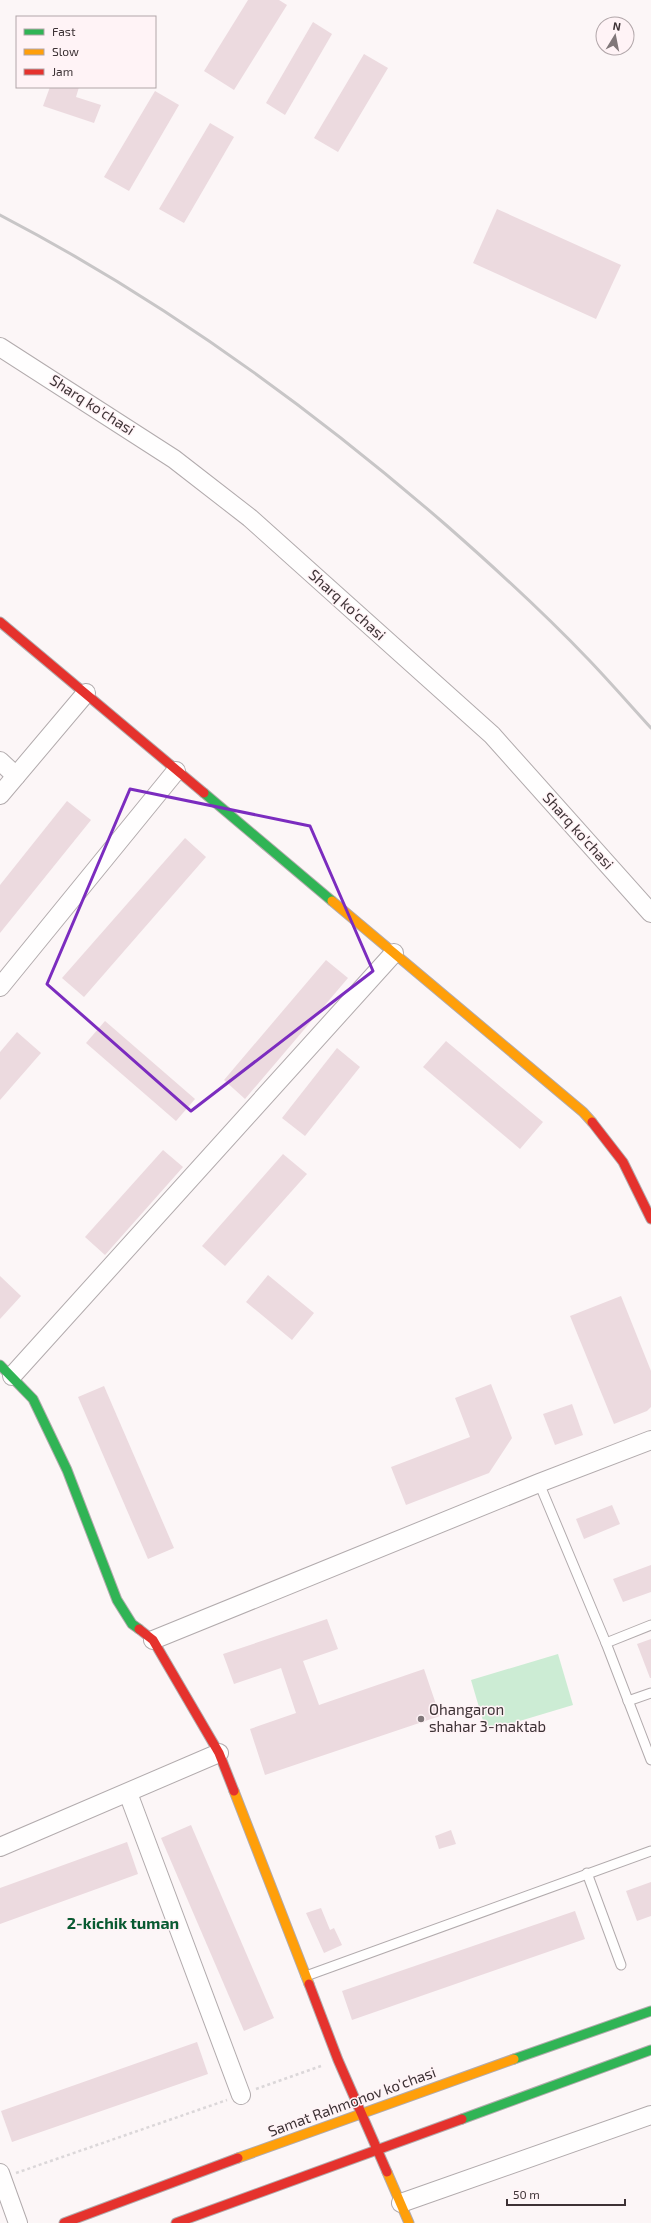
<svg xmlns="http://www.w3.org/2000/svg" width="651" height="2223" viewBox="0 0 651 2223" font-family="'Exo 2',sans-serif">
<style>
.green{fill:#ccecd4}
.building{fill:#ecdadf}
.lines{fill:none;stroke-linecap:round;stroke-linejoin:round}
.lane-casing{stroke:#b2abad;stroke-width:11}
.street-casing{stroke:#b2abad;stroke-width:20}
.fast-casing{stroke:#b2abad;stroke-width:11}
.slow-casing{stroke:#b2abad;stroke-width:11}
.jam-casing{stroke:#b2abad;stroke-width:11}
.path{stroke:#dbd7d9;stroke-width:2.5;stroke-dasharray:3 3;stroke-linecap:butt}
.lane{stroke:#fffefe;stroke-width:9}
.street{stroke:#fffefe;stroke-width:18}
.fast{stroke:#30b455;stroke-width:9}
.slow{stroke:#ff9f0a;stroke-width:9}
.jam{stroke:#e5322d;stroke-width:9}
.rail{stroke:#c8c6c7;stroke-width:3}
.marked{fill:none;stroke:#7b2cbf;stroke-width:3;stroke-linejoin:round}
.poi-dot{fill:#807779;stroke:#fff3f6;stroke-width:1.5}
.labels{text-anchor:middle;stroke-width:3;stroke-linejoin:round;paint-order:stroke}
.street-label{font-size:15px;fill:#3d3235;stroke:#fff3f6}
.poi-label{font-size:15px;fill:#3d3235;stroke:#fff3f6;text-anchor:start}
.neighbourhood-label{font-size:16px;font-weight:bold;fill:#095a31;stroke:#fff3f6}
</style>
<rect width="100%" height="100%" fill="#fcf6f7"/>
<path class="green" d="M 558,1654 L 573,1705 L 486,1731 L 471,1680 Z"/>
<g class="building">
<path d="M 248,0 L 279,0 L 287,5 L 234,90 L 204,71 Z"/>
<path d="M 313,22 L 332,34 L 285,115 L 266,103 Z"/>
<path d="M 364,54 L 388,68 L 338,152 L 314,138 Z"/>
<path d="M 50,87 L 79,87 L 76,97 L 101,105 L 94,123 L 43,106 Z"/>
<path d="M 155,91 L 179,105 L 129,191 L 104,177 Z"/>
<path d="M 210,123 L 234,137 L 184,223 L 159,209 Z"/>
<path d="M 497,209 L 621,265 L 596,319 L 473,263 Z"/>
<path d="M 67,801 L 91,820 L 0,933 L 0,885 Z"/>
<path d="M 185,838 L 206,857 L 84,997 L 62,978 Z"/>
<path d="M 326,960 L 348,978 L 245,1099 L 224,1080 Z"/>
<path d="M 105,1021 L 195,1099 L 176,1121 L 86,1043 Z"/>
<path d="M 17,1032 L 41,1053 L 0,1100 L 0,1052 Z"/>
<path d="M 446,1041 L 543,1122 L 520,1149 L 423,1067 Z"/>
<path d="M 337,1048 L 360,1067 L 305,1136 L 282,1118 Z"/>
<path d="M 163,1150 L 183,1167 L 105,1255 L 85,1237 Z"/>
<path d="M 283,1154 L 307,1174 L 225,1266 L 202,1246 Z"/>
<path d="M 268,1275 L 314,1313 L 292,1340 L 246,1302 Z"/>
<path d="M 0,1276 L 21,1296 L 0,1319 Z"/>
<path d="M 621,1296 L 651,1371 L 651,1407 L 647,1411 L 614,1424 L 570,1316 Z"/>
<path d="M 491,1384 L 512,1438 L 489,1473 L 406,1505 L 391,1467 L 470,1437 L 455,1398 Z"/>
<path d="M 104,1386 L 174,1548 L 148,1559 L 78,1397 Z"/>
<path d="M 572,1404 L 583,1435 L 555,1445 L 543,1414 Z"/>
<path d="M 612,1505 L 620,1524 L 584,1539 L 576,1519 Z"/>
<path d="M 651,1565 L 651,1592 L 623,1602 L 613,1579 Z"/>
<path d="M 327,1619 L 338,1649 L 303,1661 L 319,1705 L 424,1669 L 440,1716 L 265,1775 L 250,1729 L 296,1713 L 281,1668 L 234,1684 L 223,1654 Z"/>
<path d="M 651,1639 L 651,1678 L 650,1678 L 637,1644 Z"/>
<path d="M 191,1825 L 274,2018 L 244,2031 L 161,1838 Z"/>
<path d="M 451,1830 L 456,1844 L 439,1849 L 435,1836 Z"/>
<path d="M 127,1842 L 138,1874 L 0,1924 L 0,1888 Z"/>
<path d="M 651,1882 L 651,1916 L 637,1921 L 626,1891 Z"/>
<path d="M 321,1908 L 330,1930 L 334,1928 L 342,1945 L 324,1953 L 306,1913 Z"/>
<path d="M 575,1911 L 585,1939 L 352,2020 L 342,1991 Z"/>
<path d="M 197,2042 L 208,2074 L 12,2142 L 1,2111 Z"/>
</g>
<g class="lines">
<defs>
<g id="lane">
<path d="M 539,1483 L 606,1643 L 651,1760"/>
<path d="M 606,1643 L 651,1625"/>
<path d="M 628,1701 L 651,1693"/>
<path d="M 587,1873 L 621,1965"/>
<path d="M 306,1976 L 651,1851"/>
</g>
<g id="street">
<path d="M 0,347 L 174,459 L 250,518 L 492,735 L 651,913"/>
<path d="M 0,761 L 16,776"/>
<path d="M 0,795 L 86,693"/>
<path d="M 0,987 L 176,771"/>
<path d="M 12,1376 L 394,953"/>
<path d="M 153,1640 L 539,1483 L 651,1440"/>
<path d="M 128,1793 L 241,2095"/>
<path d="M 0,1847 L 219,1753"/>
<path d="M 0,2173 L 18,2223"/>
<path d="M 401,2203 L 651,2115"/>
</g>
<g id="fast">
<path d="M 204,793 L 332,901"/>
<path d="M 0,1365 L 33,1399 L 67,1470 L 117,1600 L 132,1624 L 139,1629"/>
<path d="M 514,2059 L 651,2011"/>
<path d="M 462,2119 L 651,2050"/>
</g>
<g id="slow">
<path d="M 332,901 L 583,1112 L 592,1122"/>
<path d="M 234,1791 L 309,1984"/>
<path d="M 238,2158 L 514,2059"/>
<path d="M 387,2172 L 409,2223"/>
</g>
<g id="jam">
<path d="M 0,622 L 204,793"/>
<path d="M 592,1122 L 623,1162 L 651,1219"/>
<path d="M 139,1629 L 153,1640 L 219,1753 L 234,1791"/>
<path d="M 309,1984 L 338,2060 L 387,2172"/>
<path d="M 64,2223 L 238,2158"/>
<path d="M 176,2223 L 462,2119"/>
</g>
</defs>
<use href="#lane" class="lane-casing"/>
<use href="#street" class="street-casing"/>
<use href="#fast" class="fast-casing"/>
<use href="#slow" class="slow-casing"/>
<use href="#jam" class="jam-casing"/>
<g class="path">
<path d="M 256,2089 L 321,2066"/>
<path d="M 16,2173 L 227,2100"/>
</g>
<use href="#lane" class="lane"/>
<use href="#street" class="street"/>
<use href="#fast" class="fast"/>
<use href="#slow" class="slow"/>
<use href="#jam" class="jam"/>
<path class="rail" d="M 0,215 C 161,299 309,406 446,525 C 495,568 544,613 589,660 C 610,682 630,705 651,728"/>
</g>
<path class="marked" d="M 130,789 L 310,826 L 373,971 L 191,1111 L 47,984 Z"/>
<circle class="poi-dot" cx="421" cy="1719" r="4"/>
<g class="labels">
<g class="street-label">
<text transform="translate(92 405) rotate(33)" y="5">Sharq ko'chasi</text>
<text transform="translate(347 605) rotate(42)" y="5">Sharq ko'chasi</text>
<text transform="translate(578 831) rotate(48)" y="5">Sharq ko'chasi</text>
<text transform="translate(352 2102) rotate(-20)" y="5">Samat Rahmonov ko'chasi</text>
</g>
<g class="poi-label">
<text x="429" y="1715">Ohangaron<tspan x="429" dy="17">shahar 3-maktab</tspan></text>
</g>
<g class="neighbourhood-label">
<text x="123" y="1929">2-kichik tuman</text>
</g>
</g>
<rect x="16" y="16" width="140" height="72" fill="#fff3f6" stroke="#b1a6a9"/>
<rect x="24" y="29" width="20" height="6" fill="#30b455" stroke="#b1a6a9"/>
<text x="52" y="36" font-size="12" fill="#3d3235">Fast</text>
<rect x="24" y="49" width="20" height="6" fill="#ff9f0a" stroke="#b1a6a9"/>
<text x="52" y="56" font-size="12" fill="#3d3235">Slow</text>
<rect x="24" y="69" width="20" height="6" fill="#e5322d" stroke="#b1a6a9"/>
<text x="52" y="76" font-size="12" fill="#3d3235">Jam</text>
<g transform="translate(615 36) rotate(10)"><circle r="19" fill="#fff3f6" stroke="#b1a6a9"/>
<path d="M0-3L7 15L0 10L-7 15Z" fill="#807779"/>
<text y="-6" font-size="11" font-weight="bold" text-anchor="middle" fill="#3d3235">N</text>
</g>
<path d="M507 2199v6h118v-6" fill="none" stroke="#3d3235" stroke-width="2"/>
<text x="513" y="2199" font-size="12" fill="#3d3235" stroke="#fff3f6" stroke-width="3" paint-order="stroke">50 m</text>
</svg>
